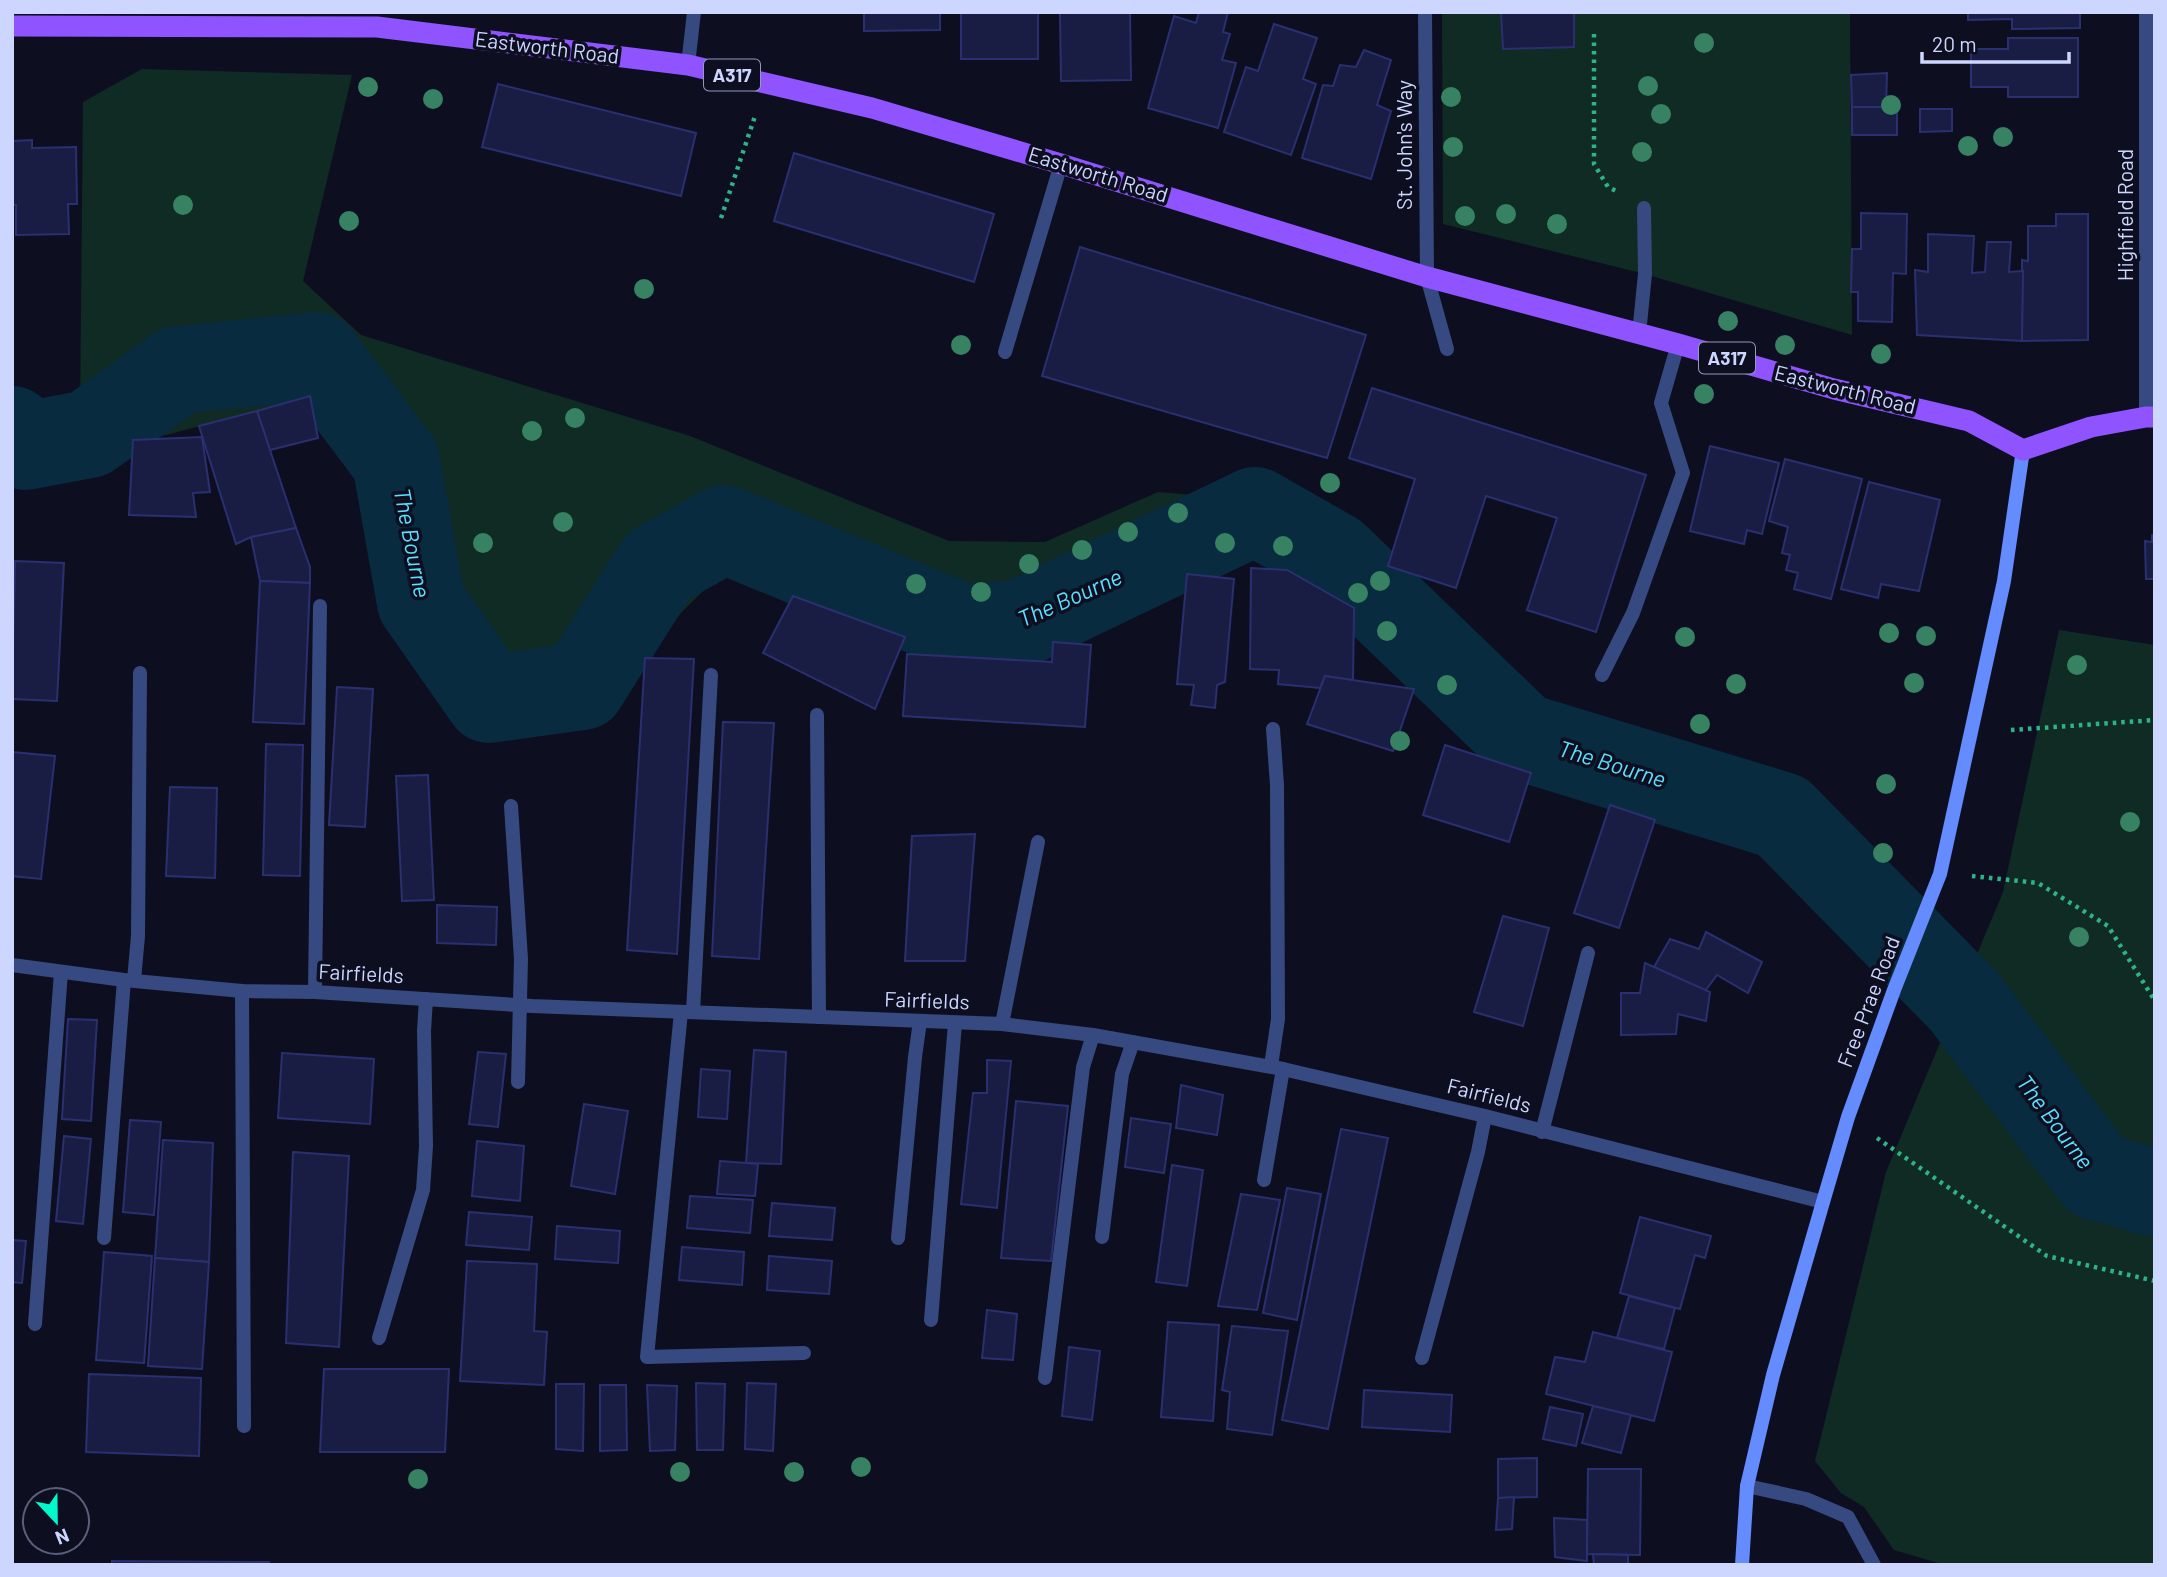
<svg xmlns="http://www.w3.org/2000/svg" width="2167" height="1577" viewBox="0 0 2167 1577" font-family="Barlow,sans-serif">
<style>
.green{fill:#102b23}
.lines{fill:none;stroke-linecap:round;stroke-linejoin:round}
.river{stroke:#082b3f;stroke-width:88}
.building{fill:#191c43;stroke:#2a306f;stroke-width:2}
.path{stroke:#2cb486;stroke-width:4.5;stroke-dasharray:3.5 5;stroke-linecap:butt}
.lane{stroke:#374981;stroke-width:14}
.street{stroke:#374981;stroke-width:14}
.secondary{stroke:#648cff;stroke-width:14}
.primary{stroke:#8f54ff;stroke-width:21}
.tree{fill:#368262}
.labels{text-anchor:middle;stroke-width:7;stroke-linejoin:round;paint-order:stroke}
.shield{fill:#0d0f21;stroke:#939abc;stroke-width:2}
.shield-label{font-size:19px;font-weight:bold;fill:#cdd6ff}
.street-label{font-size:21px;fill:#cdd6ff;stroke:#0d0f21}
.water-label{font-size:23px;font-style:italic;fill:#5be1ff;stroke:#0d0f21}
</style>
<rect width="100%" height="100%" fill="#0d0f21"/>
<g class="green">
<path d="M 1442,12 L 1850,12 L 1852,335 L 1645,274 L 1443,224 Z"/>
<path d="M 142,69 L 352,75 L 303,281 L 361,335 L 690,436 L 949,541 L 1045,542 L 1158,492 L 1305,504 L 1233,557 L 960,657 L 724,570 L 646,648 L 551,726 L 460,705 L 436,643 L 399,586 L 382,498 L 310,397 L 166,435 L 104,445 L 66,457 L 12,453 L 12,449 L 80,417 L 83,102 Z"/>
<path d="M 2059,630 L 2155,645 L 2155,1565 L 1945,1565 L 1894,1550 L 1864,1507 L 1841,1493 L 1815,1461 L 1886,1172 L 2003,892 Z"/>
</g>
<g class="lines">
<path class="river" d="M 12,430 L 25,446 L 89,434 L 178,370 L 317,356 L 396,461 L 421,602 L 489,699 L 582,686 L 658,566 L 724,529 L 963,628 L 1019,624 L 1255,511 L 1334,556 L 1522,737 L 1782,816 L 1964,1001 L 2096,1176 L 2155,1193"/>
</g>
<g class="building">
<path d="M 864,12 L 940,12 L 940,30 L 864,31 Z"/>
<rect x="961" y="12" width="77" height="47"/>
<path d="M 1060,12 L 1130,12 L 1131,80 L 1061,81 Z"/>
<path d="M 1199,12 L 1228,12 L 1223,32 L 1230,34 L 1222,60 L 1236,63 L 1218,128 L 1148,108 L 1174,16 L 1196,23 Z"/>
<path d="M 1501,12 L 1574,12 L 1574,47 L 1503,49 Z"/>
<path d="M 1968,12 L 2080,12 L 2080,28 L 2012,29 L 2012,19 L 1968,20 Z"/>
<path d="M 1274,24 L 1317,38 L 1303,79 L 1316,84 L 1291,155 L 1224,132 L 1246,67 L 1258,71 Z"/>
<path d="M 2008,38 L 2078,38 L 2078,97 L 2008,97 L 2008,87 L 1971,87 L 1971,49 L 2008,49 Z"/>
<path d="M 1364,50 L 1391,60 L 1377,105 L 1391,111 L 1371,179 L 1302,158 L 1323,85 L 1333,86 L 1340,65 L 1356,67 Z"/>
<path d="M 1887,73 L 1886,107 L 1852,107 L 1851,75 Z"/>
<path d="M 498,84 L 696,133 L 681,196 L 482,147 Z"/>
<rect x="1852" y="107" width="45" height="28"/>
<path d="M 1920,109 L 1952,109 L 1952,131 L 1920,132 Z"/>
<path d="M 32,140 L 32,148 L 76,147 L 77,204 L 68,204 L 69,234 L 16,235 L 16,205 L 12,205 L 12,141 Z"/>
<path d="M 794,153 L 994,214 L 974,282 L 774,221 Z"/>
<path d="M 1861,213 L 1907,214 L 1906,274 L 1893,273 L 1892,322 L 1858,321 L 1858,292 L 1851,292 L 1852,249 L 1861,249 Z"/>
<path d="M 2056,214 L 2088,214 L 2088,340 L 2022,341 L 2022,260 L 2028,261 L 2028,226 L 2056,226 Z"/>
<path d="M 1928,234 L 1974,236 L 1972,273 L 1985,272 L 1987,242 L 2011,242 L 2009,272 L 2023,271 L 2022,341 L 1917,335 L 1915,270 L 1928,272 Z"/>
<path d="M 1080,247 L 1366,335 L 1327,458 L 1042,376 Z"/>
<path d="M 1372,388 L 1646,475 L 1596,632 L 1527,610 L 1557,518 L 1486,496 L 1456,588 L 1388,566 L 1415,479 L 1349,458 Z"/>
<path d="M 310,396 L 318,438 L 270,450 L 257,411 Z"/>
<path d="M 257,411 L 296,528 L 251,537 L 236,544 L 199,426 Z"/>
<path d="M 202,437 L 210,492 L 193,493 L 196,517 L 129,515 L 133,440 Z"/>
<path d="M 1710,446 L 1779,463 L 1762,534 L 1747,530 L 1744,544 L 1690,531 Z"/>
<path d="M 1785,459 L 1862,479 L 1831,599 L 1794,589 L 1798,573 L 1786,570 L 1790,555 L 1782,553 L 1788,527 L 1769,521 Z"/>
<path d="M 1869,482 L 1940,500 L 1919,591 L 1881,584 L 1878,598 L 1841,589 Z"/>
<path d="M 296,528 L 310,567 L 310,583 L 260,581 L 251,537 Z"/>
<path d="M 2152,535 L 2155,535 L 2155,579 L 2146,579 L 2145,541 L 2152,542 Z"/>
<path d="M 15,561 L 64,563 L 57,701 L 12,699 Z"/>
<path d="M 1251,568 L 1287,570 L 1354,608 L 1353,680 L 1325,676 L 1320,688 L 1278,684 L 1279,670 L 1250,669 Z"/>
<path d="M 1187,574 L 1234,579 L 1225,682 L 1217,685 L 1215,708 L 1191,705 L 1194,685 L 1177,684 Z"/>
<path d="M 260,581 L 310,583 L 304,724 L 253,722 Z"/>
<path d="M 793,596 L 905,637 L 875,709 L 763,653 Z"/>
<path d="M 1053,642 L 1091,645 L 1085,727 L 903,716 L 907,654 L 1052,662 Z"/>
<path d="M 645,658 L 694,659 L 677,954 L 627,950 Z"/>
<path d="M 1325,676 L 1414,689 L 1393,751 L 1307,724 Z"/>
<path d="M 337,687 L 373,689 L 365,827 L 329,825 Z"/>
<path d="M 723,722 L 774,723 L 759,959 L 712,956 Z"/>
<path d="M 266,744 L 303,745 L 300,876 L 263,875 Z"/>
<path d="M 1445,745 L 1531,773 L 1509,842 L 1423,815 Z"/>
<path d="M 12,752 L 55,756 L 41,879 L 12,876 Z"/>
<path d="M 428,775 L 434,900 L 402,901 L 396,776 Z"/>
<path d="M 170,787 L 217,788 L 215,878 L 166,876 Z"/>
<path d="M 1610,805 L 1655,820 L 1619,928 L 1574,913 Z"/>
<path d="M 975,834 L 965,961 L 905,961 L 912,836 Z"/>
<path d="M 437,905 L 497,907 L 496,945 L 437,943 Z"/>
<path d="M 1503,916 L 1549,928 L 1523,1026 L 1474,1012 Z"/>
<path d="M 1706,932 L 1762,962 L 1748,993 L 1717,975 L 1705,991 L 1654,967 L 1670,939 L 1699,949 Z"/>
<path d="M 1645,963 L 1710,992 L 1706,1021 L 1678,1014 L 1676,1034 L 1621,1035 L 1621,993 L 1640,993 Z"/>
<path d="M 68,1019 L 97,1020 L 91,1121 L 62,1119 Z"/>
<path d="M 754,1050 L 786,1052 L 781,1164 L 746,1163 Z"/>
<path d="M 478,1052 L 506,1054 L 498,1127 L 469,1124 Z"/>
<path d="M 282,1053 L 374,1059 L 370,1124 L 278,1118 Z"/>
<path d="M 987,1060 L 1011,1061 L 997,1208 L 961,1204 L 973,1093 L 987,1093 Z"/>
<path d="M 701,1069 L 730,1071 L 727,1119 L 698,1117 Z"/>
<path d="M 1181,1085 L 1223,1095 L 1217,1135 L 1176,1128 Z"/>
<path d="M 1016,1101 L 1068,1106 L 1051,1261 L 1001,1258 Z"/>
<path d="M 584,1104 L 628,1111 L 615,1194 L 571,1186 Z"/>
<path d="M 1131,1118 L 1171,1124 L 1164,1173 L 1125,1167 Z"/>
<path d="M 130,1120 L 161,1122 L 154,1215 L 123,1212 Z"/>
<path d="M 1341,1129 L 1388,1138 L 1328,1429 L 1282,1420 Z"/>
<path d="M 64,1136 L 91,1139 L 83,1224 L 56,1221 Z"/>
<path d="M 163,1140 L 213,1143 L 209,1262 L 155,1258 Z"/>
<path d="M 477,1141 L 524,1146 L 520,1201 L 472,1196 Z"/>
<path d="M 293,1152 L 349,1156 L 339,1347 L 286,1343 Z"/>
<path d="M 720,1161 L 758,1164 L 755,1196 L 717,1194 Z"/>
<path d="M 1172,1165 L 1203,1170 L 1187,1286 L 1156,1282 Z"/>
<path d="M 1287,1188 L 1321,1194 L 1297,1320 L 1263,1313 Z"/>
<path d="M 1241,1194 L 1280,1200 L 1257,1310 L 1218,1306 Z"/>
<path d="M 690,1196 L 753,1200 L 750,1233 L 687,1228 Z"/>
<path d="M 772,1203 L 835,1208 L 832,1240 L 769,1236 Z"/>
<path d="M 469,1212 L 532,1217 L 529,1250 L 466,1245 Z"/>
<path d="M 1640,1217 L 1711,1236 L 1705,1258 L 1695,1255 L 1680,1309 L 1620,1293 Z"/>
<path d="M 557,1226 L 620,1231 L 618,1263 L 555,1259 Z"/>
<path d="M 12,1240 L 26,1241 L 22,1283 L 12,1282 Z"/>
<path d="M 682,1247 L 744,1252 L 742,1285 L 679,1280 Z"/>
<path d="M 104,1252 L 152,1256 L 144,1363 L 96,1360 Z"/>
<path d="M 769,1256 L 832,1261 L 829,1294 L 767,1290 Z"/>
<path d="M 155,1258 L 209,1262 L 202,1369 L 148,1366 Z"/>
<path d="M 467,1261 L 537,1264 L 534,1331 L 547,1332 L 544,1385 L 460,1381 Z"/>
<path d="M 1629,1296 L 1675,1308 L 1664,1349 L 1617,1338 Z"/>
<path d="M 987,1310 L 1017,1314 L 1013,1360 L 982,1358 Z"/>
<path d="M 1168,1322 L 1219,1325 L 1213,1421 L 1161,1417 Z"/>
<path d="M 1232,1326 L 1288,1331 L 1272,1435 L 1227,1429 L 1230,1392 L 1222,1390 Z"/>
<path d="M 1593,1332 L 1672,1352 L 1654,1421 L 1546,1394 L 1555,1357 L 1585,1362 Z"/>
<path d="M 1069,1347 L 1100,1351 L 1092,1420 L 1062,1416 Z"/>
<path d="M 324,1369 L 449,1369 L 445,1452 L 320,1452 Z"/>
<path d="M 89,1374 L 201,1378 L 199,1456 L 86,1452 Z"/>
<path d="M 696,1383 L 725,1384 L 723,1450 L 697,1450 Z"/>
<path d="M 747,1383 L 776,1384 L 773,1451 L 745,1449 Z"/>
<path d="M 556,1384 L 584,1384 L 583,1451 L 556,1449 Z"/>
<path d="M 600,1385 L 626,1385 L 627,1450 L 600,1451 Z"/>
<path d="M 647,1385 L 677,1386 L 675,1450 L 650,1451 Z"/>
<path d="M 1364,1390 L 1452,1395 L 1450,1432 L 1362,1427 Z"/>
<path d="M 1593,1406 L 1631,1415 L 1621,1453 L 1582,1443 Z"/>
<path d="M 1550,1407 L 1583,1414 L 1576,1446 L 1543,1439 Z"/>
<path d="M 1537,1458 L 1537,1497 L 1498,1498 L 1498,1459 Z"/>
<path d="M 1588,1469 L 1641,1469 L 1640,1555 L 1587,1554 Z"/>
<path d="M 1514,1497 L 1512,1529 L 1496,1530 L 1498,1498 Z"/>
<path d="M 1554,1518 L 1587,1520 L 1587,1561 L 1555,1557 Z"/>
<path d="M 1593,1554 L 1628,1555 L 1628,1565 L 1594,1565 Z"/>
<path d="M 112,1561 L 269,1562 L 269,1565 L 112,1565 Z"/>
</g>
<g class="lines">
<g class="path">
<path d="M 1594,34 L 1594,164 L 1608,187 L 1616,191"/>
<path d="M 721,218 L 755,116"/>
<path d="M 2011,730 L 2155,720"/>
<path d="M 1972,876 L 2038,883 L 2108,926 L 2155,1001"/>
<path d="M 1877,1138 L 2047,1256 L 2155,1281"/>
</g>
<g class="lane">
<path d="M 1427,277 L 1447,349"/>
<path d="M 1639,334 L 1645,274 L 1644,208"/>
<path d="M 1005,352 L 1061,164"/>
<path d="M 1602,675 L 1633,613 L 1683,473 L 1661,403 L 1678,344"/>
<path d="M 817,715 L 819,1017"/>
<path d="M 511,806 L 521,959 L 518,1082"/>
<path d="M 12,965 L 124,980 L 242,991 L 315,992 L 532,1006 L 1002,1024 L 1093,1035 L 1283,1069 L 1485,1116 L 1823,1202"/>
<path d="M 134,980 L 138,936 L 140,673"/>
<path d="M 242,991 L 244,1426"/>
<path d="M 315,992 L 320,606"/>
<path d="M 681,1012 L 647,1357 L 804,1353"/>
<path d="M 693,1012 L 711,675"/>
<path d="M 1002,1024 L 1038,842"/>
<path d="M 1271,1066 L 1278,1019 L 1277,785 L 1273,729"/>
<path d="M 1542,1132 L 1588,953"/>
<path d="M 1264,1180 L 1283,1069"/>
<path d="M 1102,1237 L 1122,1074 L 1133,1042"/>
<path d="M 104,1238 L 124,980"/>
<path d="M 898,1238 L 915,1057 L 920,1021"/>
<path d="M 931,1320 L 955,1023"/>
<path d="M 35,1324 L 61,972"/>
<path d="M 379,1338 L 423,1190 L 426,1146 L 424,1031 L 426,999"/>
<path d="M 1422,1358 L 1478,1152 L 1485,1116"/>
<path d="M 1045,1378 L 1083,1067 L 1093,1035"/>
<path d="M 1747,1486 L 1806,1499 L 1848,1517 L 1874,1565"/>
</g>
<g class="street">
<path d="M 1425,12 L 1427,277"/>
<path d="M 688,65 L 694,12"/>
<path d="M 2146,417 L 2146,12"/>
</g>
<path class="secondary" d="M 1742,1565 L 1747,1486 L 1773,1375 L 1823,1202 L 1848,1117 L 1894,990 L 1940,874 L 2004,581 L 2023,450"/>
<path class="primary" d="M 12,26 L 377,27 L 688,65 L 872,108 L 1061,164 L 1427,277 L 1678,344 L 1834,389 L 1969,421 L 2023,450 L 2091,427 L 2146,417 L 2155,417"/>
</g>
<g class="tree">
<circle cx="1704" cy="43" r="10"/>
<circle cx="1648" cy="86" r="10"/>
<circle cx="368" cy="87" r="10"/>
<circle cx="1451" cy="97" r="10"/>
<circle cx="433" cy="99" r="10"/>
<circle cx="1891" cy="105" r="10"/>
<circle cx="1661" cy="114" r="10"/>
<circle cx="2003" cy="137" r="10"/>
<circle cx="1968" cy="146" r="10"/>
<circle cx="1453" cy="147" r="10"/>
<circle cx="1642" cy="152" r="10"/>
<circle cx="183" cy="205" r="10"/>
<circle cx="1506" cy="214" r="10"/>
<circle cx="1465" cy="216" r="10"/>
<circle cx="349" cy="221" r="10"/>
<circle cx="1557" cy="224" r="10"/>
<circle cx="644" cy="289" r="10"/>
<circle cx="1728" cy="321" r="10"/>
<circle cx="961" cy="345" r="10"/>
<circle cx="1785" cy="345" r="10"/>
<circle cx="1881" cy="354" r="10"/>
<circle cx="1704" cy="394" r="10"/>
<circle cx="575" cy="418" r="10"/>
<circle cx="532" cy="431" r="10"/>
<circle cx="1330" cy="483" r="10"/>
<circle cx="1178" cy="513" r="10"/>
<circle cx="563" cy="522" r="10"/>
<circle cx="1128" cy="532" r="10"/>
<circle cx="483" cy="543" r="10"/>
<circle cx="1225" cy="543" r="10"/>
<circle cx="1283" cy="546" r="10"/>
<circle cx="1082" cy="550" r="10"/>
<circle cx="1029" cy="564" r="10"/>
<circle cx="1380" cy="581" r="10"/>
<circle cx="916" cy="584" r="10"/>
<circle cx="981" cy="592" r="10"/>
<circle cx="1358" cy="593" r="10"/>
<circle cx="1387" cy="631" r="10"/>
<circle cx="1889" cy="633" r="10"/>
<circle cx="1926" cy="636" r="10"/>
<circle cx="1685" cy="637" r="10"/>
<circle cx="2077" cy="665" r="10"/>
<circle cx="1914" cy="683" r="10"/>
<circle cx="1736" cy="684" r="10"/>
<circle cx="1447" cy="685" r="10"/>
<circle cx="1700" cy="724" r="10"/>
<circle cx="1400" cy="741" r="10"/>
<circle cx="1886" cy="784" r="10"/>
<circle cx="2130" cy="822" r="10"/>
<circle cx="1883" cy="853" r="10"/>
<circle cx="2079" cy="937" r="10"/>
<circle cx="861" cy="1467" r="10"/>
<circle cx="680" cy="1472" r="10"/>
<circle cx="794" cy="1472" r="10"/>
<circle cx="418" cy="1479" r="10"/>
</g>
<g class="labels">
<g class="shield">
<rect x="704" y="59.5" width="56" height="31" rx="5"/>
<rect x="1699" y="342.5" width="56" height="31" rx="5"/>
</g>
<g class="shield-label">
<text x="732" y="82">A317</text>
<text x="1727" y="365">A317</text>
</g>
<g class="street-label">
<text transform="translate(547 48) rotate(7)" y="7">Eastworth Road</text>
<text transform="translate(1405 145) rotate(-90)" y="7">St. John's Way</text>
<text transform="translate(1098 175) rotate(17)" y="7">Eastworth Road</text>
<text transform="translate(2126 215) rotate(-90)" y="7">Highfield Road</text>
<text transform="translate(1845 390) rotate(14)" y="7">Eastworth Road</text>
<text transform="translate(361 974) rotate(3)" y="7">Fairfields</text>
<text transform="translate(927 1001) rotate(2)" y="7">Fairfields</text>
<text transform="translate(1869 1002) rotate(-69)" y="7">Free Prae Road</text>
<text transform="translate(1489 1096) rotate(14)" y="7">Fairfields</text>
</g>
<g class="water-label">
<text transform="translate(412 543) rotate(79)" y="8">The Bourne</text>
<text transform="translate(1070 598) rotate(-24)" y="8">The Bourne</text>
<text transform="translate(1612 764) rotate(17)" y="8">The Bourne</text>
<text transform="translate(2055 1122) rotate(53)" y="8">The Bourne</text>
</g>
</g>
<rect width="2167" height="1577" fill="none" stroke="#cdd6ff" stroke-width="28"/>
<g transform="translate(56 1521) rotate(158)"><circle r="33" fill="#0d0f21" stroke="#5a5f7a" stroke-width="2"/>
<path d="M0-5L12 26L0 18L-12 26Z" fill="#00f8cb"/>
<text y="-10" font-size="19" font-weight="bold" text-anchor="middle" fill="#cdd6ff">N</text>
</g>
<path d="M1922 52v10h147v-10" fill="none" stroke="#cdd6ff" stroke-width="3.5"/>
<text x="1932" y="52" font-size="21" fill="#cdd6ff" stroke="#0d0f21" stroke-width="5" paint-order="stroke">20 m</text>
</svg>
